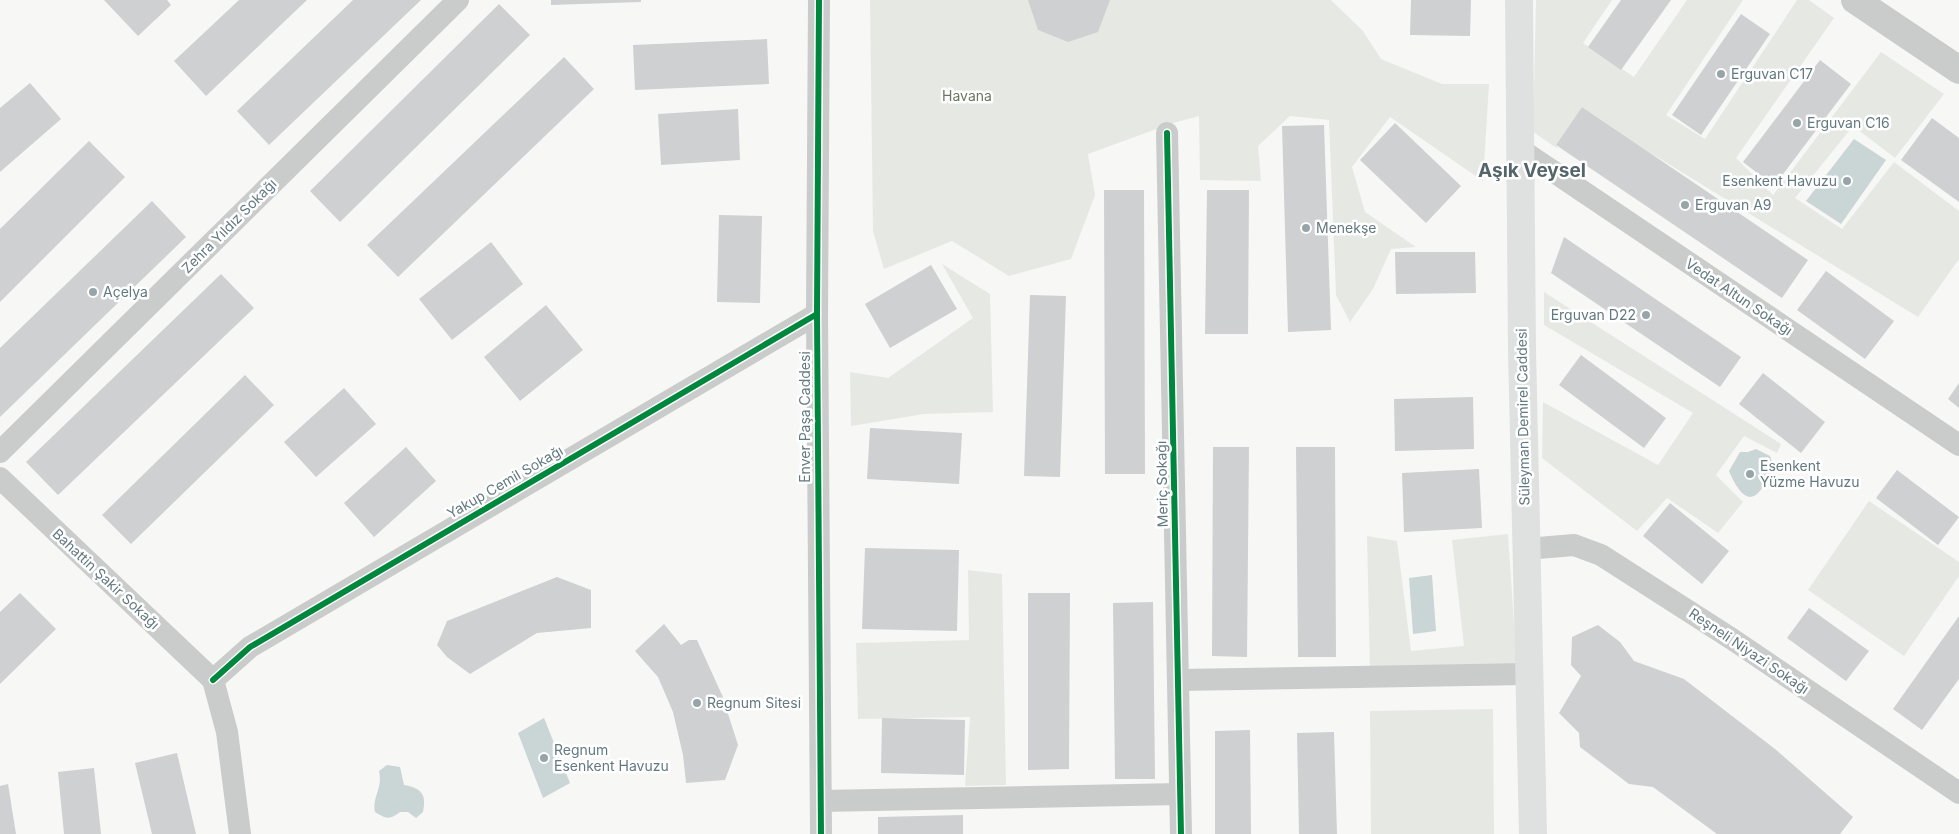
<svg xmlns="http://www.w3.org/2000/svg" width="1959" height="834" viewBox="0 0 1959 834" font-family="Inter,sans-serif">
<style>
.green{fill:#e6e9e3}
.water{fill:#cad5d6}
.building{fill:#ced0d1}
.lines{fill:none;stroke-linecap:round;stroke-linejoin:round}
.minor{stroke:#cacccc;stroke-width:22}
.tertiary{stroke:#cacccc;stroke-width:28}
.secondary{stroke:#dfe0e0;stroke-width:28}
.cycleway-casing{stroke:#fff;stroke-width:9}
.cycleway{stroke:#00873e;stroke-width:6}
.poi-dot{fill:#97a5a9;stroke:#fff;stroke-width:2}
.labels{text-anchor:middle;stroke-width:5;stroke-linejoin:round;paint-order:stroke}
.poi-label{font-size:14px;fill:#637980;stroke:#fff;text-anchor:start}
.park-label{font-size:14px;fill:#6a7862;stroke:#fff}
.street-label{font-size:14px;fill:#637980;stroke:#fff}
.district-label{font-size:19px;font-weight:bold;fill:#55666b;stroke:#fff}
</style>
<rect width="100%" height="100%" fill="#f7f7f6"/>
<g class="green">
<path d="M 870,0 L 1331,0 L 1363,31 L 1381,59 L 1442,84 L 1489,84 L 1483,181 L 1390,117 L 1352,167 L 1365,212 L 1416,247 L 1391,249 L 1373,289 L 1350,322 L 1336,295 L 1329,120 L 1290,116 L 1258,146 L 1261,181 L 1200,180 L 1199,116 L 1173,123 L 1088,154 L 1095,195 L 1071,259 L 1009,276 L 952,241 L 884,269 L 873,231 Z"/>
<path d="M 1536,0 L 1612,0 L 1583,43 L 1634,77 L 1687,0 L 1743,0 L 1666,115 L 1705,139 L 1797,0 L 1809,0 L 1834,18 L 1736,158 L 1773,195 L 1881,52 L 1944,94 L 1895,158 L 1853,126 L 1795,198 L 1842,229 L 1894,162 L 1959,211 L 1959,259 L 1918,317 L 1644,149 L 1582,107 L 1556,145 L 1558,149 L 1533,132 Z"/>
<path d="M 942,264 L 990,294 L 993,412 L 924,414 L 851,426 L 850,372 L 888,378 L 973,318 Z"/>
<path d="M 1544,292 L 1781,444 L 1777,453 L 1744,436 L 1716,475 L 1743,502 L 1718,533 L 1667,498 L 1637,531 L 1542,458 L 1543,402 L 1658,465 L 1693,413 L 1544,325 Z"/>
<path d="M 1869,501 L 1959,562 L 1959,576 L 1904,656 L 1808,590 Z"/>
<path d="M 1508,534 L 1517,668 L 1370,670 L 1367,536 L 1397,541 L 1411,651 L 1464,646 L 1452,540 Z"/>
<path d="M 968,570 L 1002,574 L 1006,785 L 965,786 L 970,717 L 858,719 L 856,643 L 969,640 Z"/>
<path d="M 1493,709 L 1494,834 L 1371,834 L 1370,711 Z"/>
</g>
<g class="water">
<path d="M 1854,139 L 1886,160 L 1841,224 L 1806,201 Z"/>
<path d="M 1756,449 L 1770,456 L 1774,468 C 1769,476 1765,486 1759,492 C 1745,508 1733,480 1729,471 L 1740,452 L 1748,452 Z"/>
<path d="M 1432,575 L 1436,631 L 1413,634 L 1409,578 Z"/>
<path d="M 544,718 L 570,783 L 543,798 L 518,733 Z"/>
<path d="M 387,765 L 400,767 L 404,785 C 421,788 427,794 423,812 L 416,818 L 408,812 L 400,812 C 390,820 386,819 375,812 C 372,796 383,789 379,771 Z"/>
</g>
<g class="building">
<path d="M 104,0 L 167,0 L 171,5 L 138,36 Z"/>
<path d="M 239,0 L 307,0 L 206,96 L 174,61 Z"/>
<path d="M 353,0 L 421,0 L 269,145 L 237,111 Z"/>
<path d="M 551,0 L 641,0 L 641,2 L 551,5 Z"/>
<path d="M 1028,0 L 1110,0 L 1098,32 L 1068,42 L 1038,30 Z"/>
<path d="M 1411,0 L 1471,0 L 1470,36 L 1410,35 Z"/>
<path d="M 1621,0 L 1671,0 L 1621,70 L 1588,47 Z"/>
<path d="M 499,4 L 530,35 L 340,222 L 310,191 Z"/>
<path d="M 1741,14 L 1770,34 L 1701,135 L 1672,115 Z"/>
<path d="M 767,39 L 769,84 L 635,90 L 633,45 Z"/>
<path d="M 564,57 L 594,89 L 398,277 L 367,245 Z"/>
<path d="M 1820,60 L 1851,84 L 1774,186 L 1743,162 Z"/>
<path d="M 30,83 L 61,119 L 0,172 L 0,108 Z"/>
<path d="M 1582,107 L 1808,260 L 1782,298 L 1556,145 Z"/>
<path d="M 738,109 L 740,160 L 661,165 L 658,114 Z"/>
<path d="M 1932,118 L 1959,138 L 1959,202 L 1901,160 Z"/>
<path d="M 1395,123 L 1461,186 L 1426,223 L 1360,160 Z"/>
<path d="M 1324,125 L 1331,330 L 1288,332 L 1282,126 Z"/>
<path d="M 89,141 L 125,177 L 0,302 L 0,229 Z"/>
<path d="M 1104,190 L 1144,190 L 1145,474 L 1105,474 Z"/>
<path d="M 1207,190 L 1249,190 L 1248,334 L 1205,334 Z"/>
<path d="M 152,201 L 186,237 L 0,417 L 0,348 Z"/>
<path d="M 719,215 L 762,216 L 760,303 L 717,302 Z"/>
<path d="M 1564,237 L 1741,357 L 1720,387 L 1551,273 Z"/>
<path d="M 491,242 L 523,284 L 452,340 L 419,299 Z"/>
<path d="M 1395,252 L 1475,252 L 1476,293 L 1396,294 Z"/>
<path d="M 931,265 L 957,309 L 890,348 L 865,304 Z"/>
<path d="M 1826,271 L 1894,321 L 1865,359 L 1797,310 Z"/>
<path d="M 221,274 L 254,308 L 58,495 L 26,462 Z"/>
<path d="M 1030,295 L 1066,296 L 1060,477 L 1024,476 Z"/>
<path d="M 546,305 L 583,350 L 520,401 L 484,357 Z"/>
<path d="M 1581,355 L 1666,418 L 1644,448 L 1559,385 Z"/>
<path d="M 1763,373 L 1825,422 L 1801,453 L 1739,404 Z"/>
<path d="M 245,375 L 274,405 L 131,544 L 102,515 Z"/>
<path d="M 1959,383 L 1959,408 L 1948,399 Z"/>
<path d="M 344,388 L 376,424 L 316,477 L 284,442 Z"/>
<path d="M 1473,397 L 1474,449 L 1395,451 L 1394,399 Z"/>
<path d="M 870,428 L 962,433 L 959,484 L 867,479 Z"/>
<path d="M 406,447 L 436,481 L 374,537 L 344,503 Z"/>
<path d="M 1213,447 L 1249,447 L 1247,657 L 1212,656 Z"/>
<path d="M 1296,447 L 1335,447 L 1336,657 L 1298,657 Z"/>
<path d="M 1479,469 L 1482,528 L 1404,532 L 1402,473 Z"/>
<path d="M 1897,470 L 1959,517 L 1938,545 L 1876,498 Z"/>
<path d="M 1670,503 L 1729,551 L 1702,584 L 1643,536 Z"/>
<path d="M 865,548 L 959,550 L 957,631 L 862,629 Z"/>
<path d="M 557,577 L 591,590 L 591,628 L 537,633 L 470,674 L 447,657 L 437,645 L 447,621 Z"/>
<path d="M 20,593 L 56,629 L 0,684 L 0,612 Z"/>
<path d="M 1028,593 L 1070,593 L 1069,769 L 1028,770 Z"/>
<path d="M 1153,602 L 1155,779 L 1115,779 L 1113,603 Z"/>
<path d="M 1809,608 L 1869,651 L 1846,681 L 1787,638 Z"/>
<path d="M 1959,616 L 1959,679 L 1922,730 L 1893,709 Z"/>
<path d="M 664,624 L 681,645 L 689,640 L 697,640 L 722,695 L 738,745 L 725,780 L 686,783 L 683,755 L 673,712 L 658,677 L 635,651 Z"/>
<path d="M 1598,625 L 1620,642 L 1634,661 L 1684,679 L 1775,749 L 1853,817 L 1840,834 L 1717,834 L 1653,787 L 1629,784 L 1580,747 L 1579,733 L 1559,713 L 1581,676 L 1571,665 L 1572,637 Z"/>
<path d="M 882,718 L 965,720 L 964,775 L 881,773 Z"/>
<path d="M 1250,730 L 1251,834 L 1215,834 L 1215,731 Z"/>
<path d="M 1334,732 L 1337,834 L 1299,834 L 1297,733 Z"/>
<path d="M 177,753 L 196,834 L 152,834 L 135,763 Z"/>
<path d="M 94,768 L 101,834 L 64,834 L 58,772 Z"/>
<path d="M 8,784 L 16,834 L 0,834 L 0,786 Z"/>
<path d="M 963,815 L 963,834 L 878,834 L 878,817 Z"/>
</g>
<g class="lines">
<g class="minor">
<path d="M 819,0 L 817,314 L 821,834"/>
<path d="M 1167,133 L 1181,834"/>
<path d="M 1520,149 L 1959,445"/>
<path d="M 0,452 L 458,0"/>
<path d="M 0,478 L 213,680"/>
<path d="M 1526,549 L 1574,545 L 1601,555 L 1732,639 L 1959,793"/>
<path d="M 213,680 L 250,647 L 817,314"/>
<path d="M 213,680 L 227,732 L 240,834"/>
<path d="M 1178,680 L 1529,674"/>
<path d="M 821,801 L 1180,794"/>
</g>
<path class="tertiary" d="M 1855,0 L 1959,70"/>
<path class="secondary" d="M 1519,0 L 1522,350 L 1533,834"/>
<defs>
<g id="cycleway">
<path d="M 819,0 L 817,314 L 821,834"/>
<path d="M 1167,133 L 1181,834"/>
<path d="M 213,680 L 250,647 L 817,314"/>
</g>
</defs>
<use href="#cycleway" class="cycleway-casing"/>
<use href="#cycleway" class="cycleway"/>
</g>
<g class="poi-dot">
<circle cx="1721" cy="74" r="5"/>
<circle cx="1797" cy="123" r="5"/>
<circle cx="1847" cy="181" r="5"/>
<circle cx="1685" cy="205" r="5"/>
<circle cx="1306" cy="228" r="5"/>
<circle cx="93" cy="292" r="5"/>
<circle cx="1646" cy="315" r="5"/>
<circle cx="1750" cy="474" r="5"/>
<circle cx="697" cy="703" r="5"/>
<circle cx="544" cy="758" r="5"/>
</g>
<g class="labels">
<g class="poi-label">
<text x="1731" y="79">Erguvan C17</text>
<text x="1807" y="128">Erguvan C16</text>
<text x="1837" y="186" text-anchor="end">Esenkent Havuzu</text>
<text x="1695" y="210">Erguvan A9</text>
<text x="1316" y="233">Menekşe</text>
<text x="103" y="297">Açelya</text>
<text x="1636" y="320" text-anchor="end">Erguvan D22</text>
<text x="1760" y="471">Esenkent<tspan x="1760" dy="16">Yüzme Havuzu</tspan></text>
<text x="707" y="708">Regnum Sitesi</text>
<text x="554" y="755">Regnum<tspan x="554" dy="16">Esenkent Havuzu</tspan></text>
</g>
<g class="park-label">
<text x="967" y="101">Havana</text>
</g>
<g class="street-label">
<text transform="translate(229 226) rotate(-45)" y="5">Zehra Yıldız Sokağı</text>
<text transform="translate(1739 297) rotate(34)" y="5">Vedat Altun Sokağı</text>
<text transform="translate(805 417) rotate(-90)" y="5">Enver Paşa Caddesi</text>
<text transform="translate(1523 417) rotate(-91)" y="5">Süleyman Demirel Caddesi</text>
<text transform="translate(505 482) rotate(-30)" y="5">Yakup Cemil Sokağı</text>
<text transform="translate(1162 484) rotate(-91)" y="5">Meriç Sokağı</text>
<text transform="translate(106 579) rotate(43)" y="5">Bahattin Şakir Sokağı</text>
<text transform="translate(1749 651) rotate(34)" y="5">Reşneli Niyazi Sokağı</text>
</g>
<g class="district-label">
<text x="1532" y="177">Aşık Veysel</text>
</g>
</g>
</svg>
